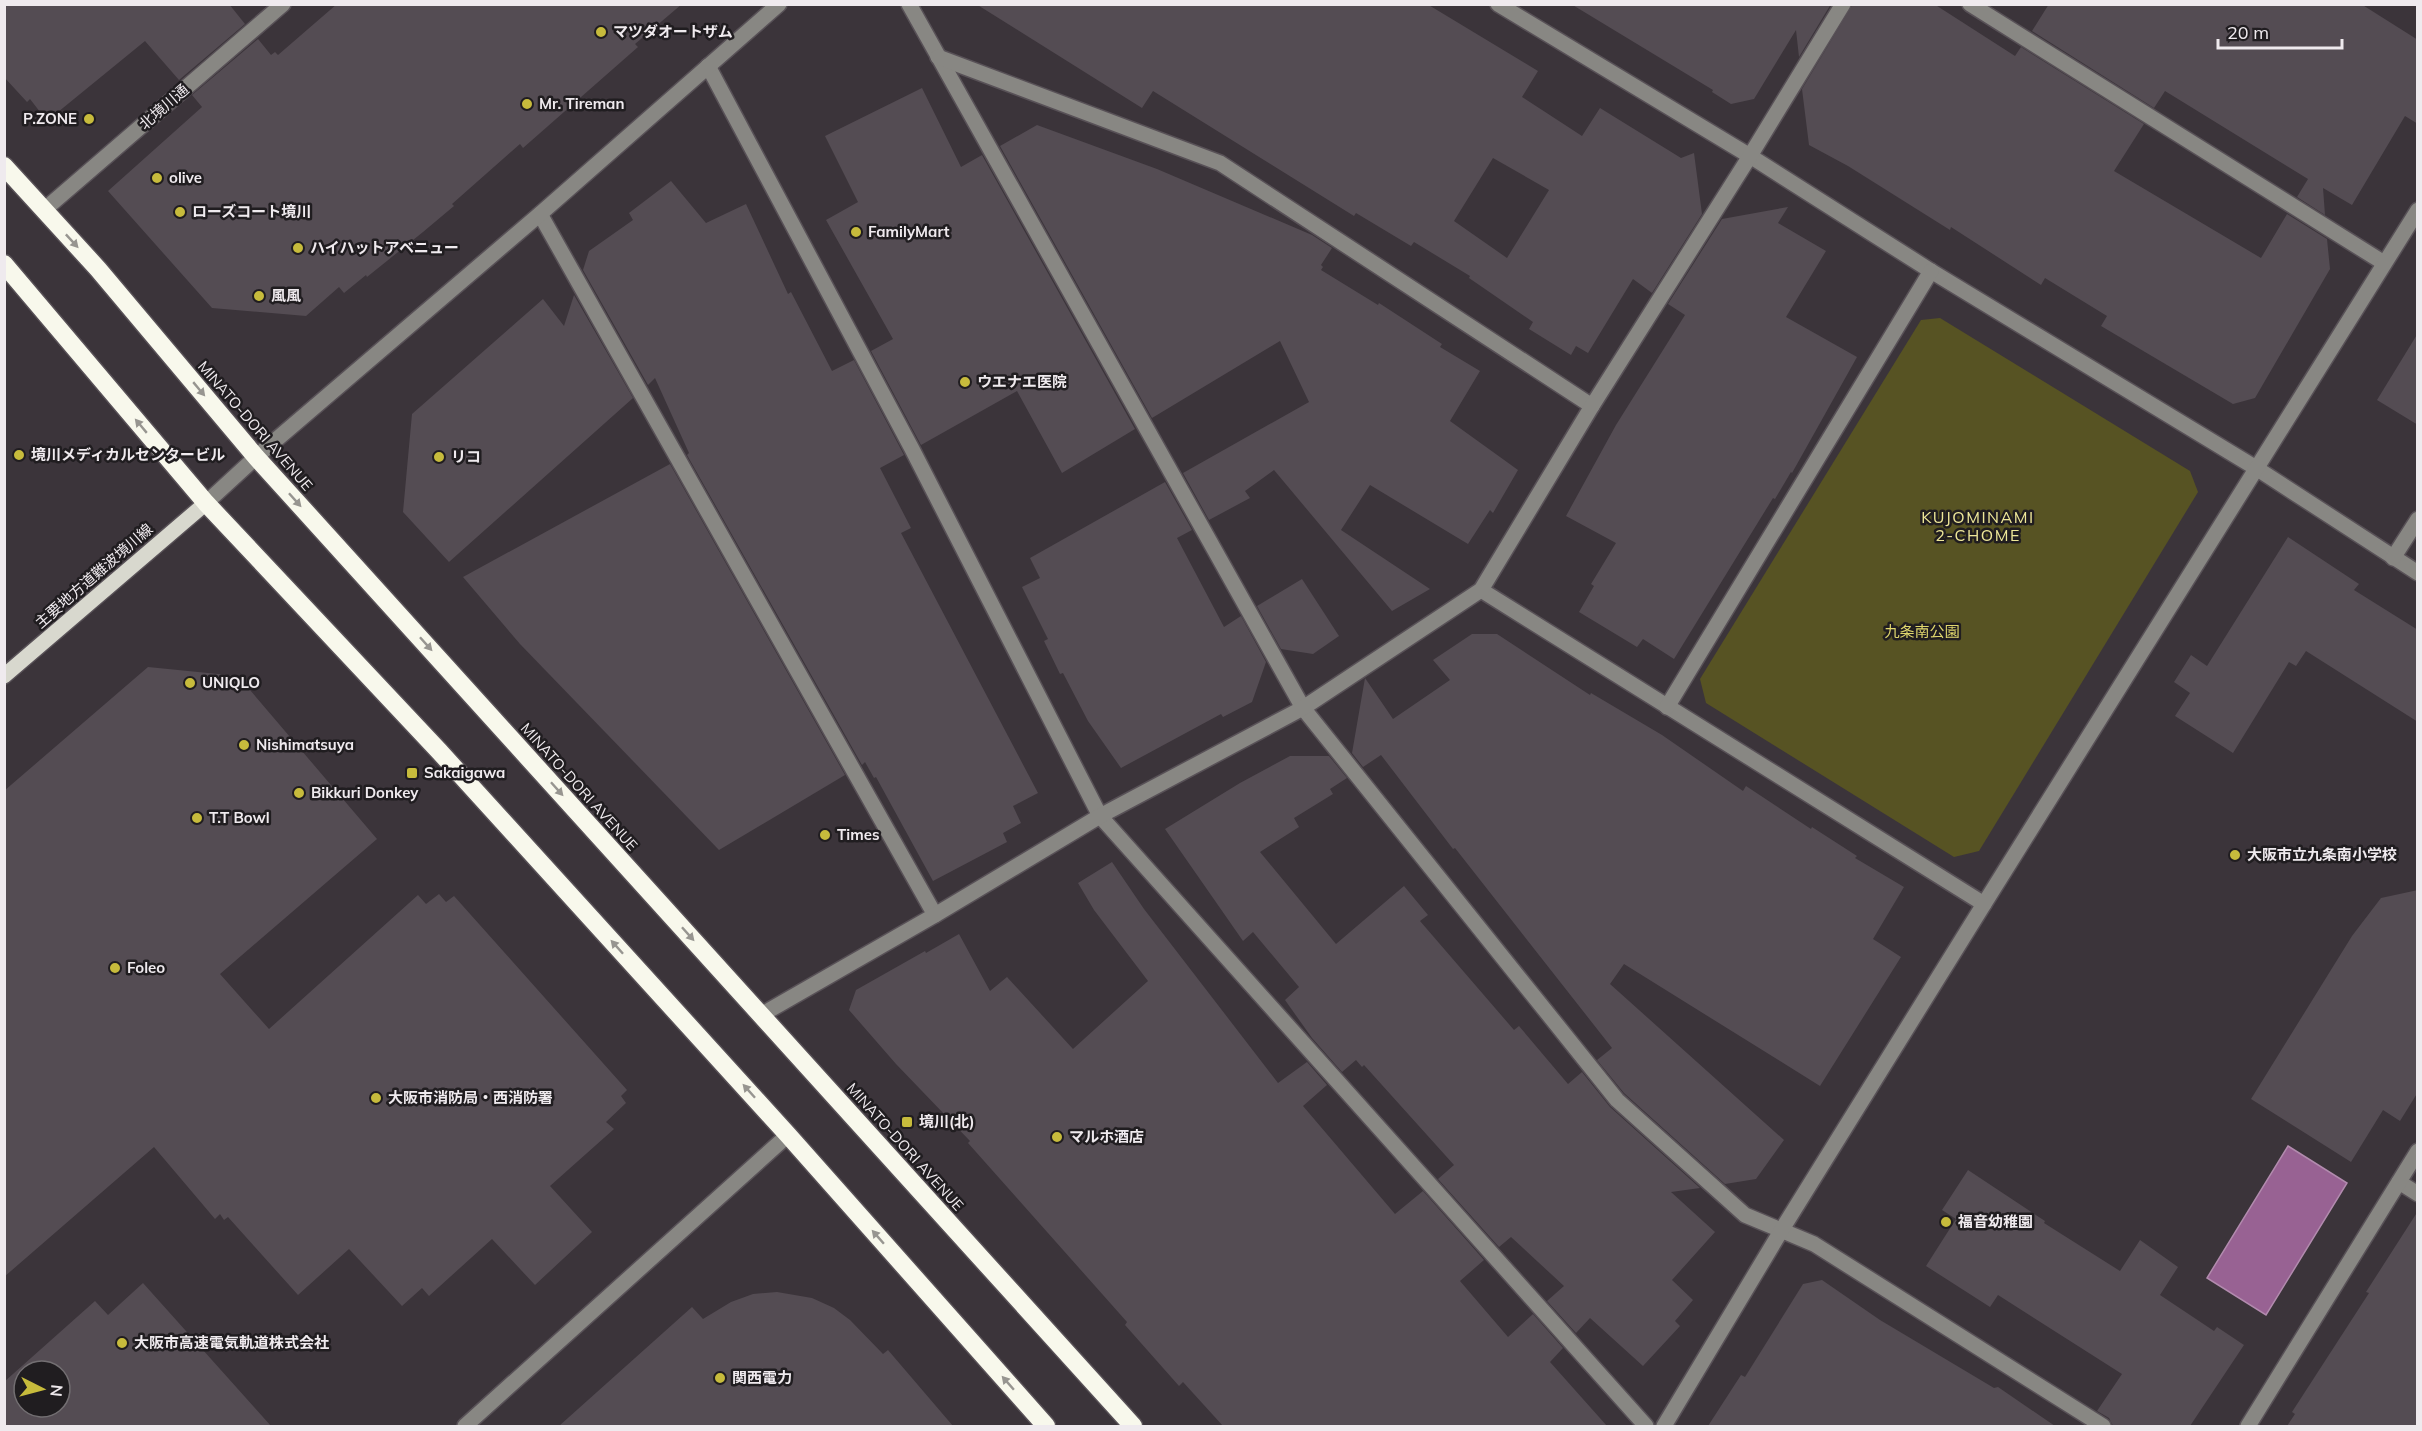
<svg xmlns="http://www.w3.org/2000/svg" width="2422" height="1431" viewBox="0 0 2422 1431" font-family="Mulish,'Noto Sans JP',sans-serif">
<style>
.green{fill:#575323}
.water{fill:#986293;stroke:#b28bae;stroke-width:1.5}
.building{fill:#544c53;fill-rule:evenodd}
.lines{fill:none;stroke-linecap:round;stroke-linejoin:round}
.minor-casing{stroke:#585157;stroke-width:18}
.major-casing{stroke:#585157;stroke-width:18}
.highway-casing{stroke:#585157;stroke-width:21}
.minor{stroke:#888783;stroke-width:15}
.major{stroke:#d8d8ce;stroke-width:15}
.highway{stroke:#f8f8ec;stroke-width:18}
.oneway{fill:#979590}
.poi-dot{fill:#c7bb3c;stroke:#201d20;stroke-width:2}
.labels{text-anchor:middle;stroke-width:5;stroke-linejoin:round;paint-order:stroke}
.poi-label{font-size:15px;font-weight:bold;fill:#efeaee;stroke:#201d20;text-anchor:start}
.street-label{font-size:15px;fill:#efeaee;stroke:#201d20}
.park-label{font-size:15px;fill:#dfd66d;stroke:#201d20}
.neighbourhood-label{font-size:16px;letter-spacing:1.5px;fill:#eee798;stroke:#201d20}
</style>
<rect width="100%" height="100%" fill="#3b343a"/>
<path class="green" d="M 1940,318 L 2190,471 L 2198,492 L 1979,851 L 1954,857 L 1706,703 L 1700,679 L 1921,320 Z"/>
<path class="water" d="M 2288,1146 L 2347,1183 L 2266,1315 L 2207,1278 Z"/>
<g class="building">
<path d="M 4,4 L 229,4 L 245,24 L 179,80 L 145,41 L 47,121 L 30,99 L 27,102 L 4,77 Z"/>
<path d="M 337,4 L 682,4 L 635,44 L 638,47 L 523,148 L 520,144 L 452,204 L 454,206 L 423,232 L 367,277 L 366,275 L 344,293 L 339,287 L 306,316 L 212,308 L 108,191 L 202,107 L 192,95 L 258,39 L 271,55 L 275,52 L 278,55 Z"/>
<path d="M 976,4 L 1427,4 L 1538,71 L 1522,97 L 1582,136 L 1600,108 L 1681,158 L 1694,153 L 1702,214 L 1652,293 L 1633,279 L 1588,353 L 1576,346 L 1571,355 L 1529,329 L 1533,322 L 1469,278 L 1470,276 L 1414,242 L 1411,246 L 1356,213 L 1354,216 L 1153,91 L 1142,108 ZM 1493,158 L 1549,190 L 1507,258 L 1454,221 Z"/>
<path d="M 1571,4 L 1831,4 L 1799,57 L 1796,30 L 1754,99 L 1731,104 L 1712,92 L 1713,90 Z"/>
<path d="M 1853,4 L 1934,4 L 2015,56 L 2021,47 L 2144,124 L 2114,171 L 2261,258 L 2287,214 L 2327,239 L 2330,269 L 2255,398 L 2233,404 L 2101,326 L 2107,316 L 2045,278 L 2041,285 L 1951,227 L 1950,230 L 1848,166 L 1809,145 L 1802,89 Z"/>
<path d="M 2049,4 L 2361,4 L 2418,40 L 2418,124 L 2405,116 L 2352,205 L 2323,188 L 2325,215 L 2297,197 L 2308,179 L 2165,91 L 2154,108 L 2032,31 Z"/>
<path d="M 922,88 L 961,167 L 982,155 L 1135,429 L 1062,473 L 1017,391 L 921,445 L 871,351 L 893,339 L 826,220 L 858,202 L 825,136 Z"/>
<path d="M 1037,125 L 1157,169 L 1312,235 L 1332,248 L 1321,265 L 1323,267 L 1321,270 L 1378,305 L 1379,303 L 1442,344 L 1440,347 L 1480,371 L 1450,421 L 1518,470 L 1493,513 L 1490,510 L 1468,544 L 1370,485 L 1341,530 L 1430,589 L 1392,611 L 1274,470 L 1245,491 L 1250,498 L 1209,520 L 1183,473 L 1309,402 L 1280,341 L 1152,418 L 1000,146 Z"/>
<path d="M 671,181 L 706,223 L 746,204 L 788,294 L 791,292 L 832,371 L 854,360 L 904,455 L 880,468 L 911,528 L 901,533 L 1038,793 L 1013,806 L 1021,823 L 1003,833 L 1007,842 L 933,881 L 876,777 L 874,778 L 865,762 L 862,765 L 687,455 L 689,453 L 655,378 L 648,385 L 583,270 L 589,251 L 633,220 L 629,213 Z"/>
<path d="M 1788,207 L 1778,223 L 1826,251 L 1786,317 L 1857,357 L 1792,473 L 1791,472 L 1775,499 L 1773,498 L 1674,659 L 1643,639 L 1637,647 L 1579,612 L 1594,586 L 1591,584 L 1616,543 L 1566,516 L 1616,425 L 1685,315 L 1668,304 L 1722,219 Z"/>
<path d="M 574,295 L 633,398 L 449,562 L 403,512 L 412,414 L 543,299 L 564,326 Z"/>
<path d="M 2418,333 L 2418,425 L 2377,400 Z"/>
<path d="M 670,464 L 845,775 L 719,850 L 520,644 L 463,577 Z"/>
<path d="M 1165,482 L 1192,530 L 1177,538 L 1224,627 L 1241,616 L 1266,662 L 1252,702 L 1223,717 L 1221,714 L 1121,768 L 1088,721 L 1063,673 L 1060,674 L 1044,641 L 1048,639 L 1022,587 L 1040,578 L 1030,558 Z"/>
<path d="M 2288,537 L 2359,584 L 2354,590 L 2418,630 L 2418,722 L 2306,651 L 2296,666 L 2289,662 L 2233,753 L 2175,716 L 2190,693 L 2174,682 L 2191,655 L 2207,666 Z"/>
<path d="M 1302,579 L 1339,636 L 1313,654 L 1281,649 L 1257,606 Z"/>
<path d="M 1472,634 L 1497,634 L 1590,695 L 1591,693 L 1662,735 L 1743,791 L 1746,786 L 1811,829 L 1812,827 L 1857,856 L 1855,858 L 1904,887 L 1873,939 L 1901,957 L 1820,1086 L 1624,964 L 1610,984 L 1784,1140 L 1756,1179 L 1725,1184 L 1624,1093 L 1597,1060 L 1612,1048 L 1455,848 L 1453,849 L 1381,755 L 1363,767 L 1352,753 L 1365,678 L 1393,719 L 1450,680 L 1433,660 Z"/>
<path d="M 148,667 L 238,676 L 377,839 L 220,974 L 269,1029 L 418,895 L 426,904 L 439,894 L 446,902 L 454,896 L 627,1090 L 621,1096 L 626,1103 L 606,1122 L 614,1129 L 550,1186 L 592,1232 L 535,1285 L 492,1239 L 429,1296 L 422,1288 L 402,1306 L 349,1249 L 298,1295 L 228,1217 L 224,1220 L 220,1214 L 215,1219 L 154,1147 L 4,1277 L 4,791 Z"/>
<path d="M 1290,756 L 1329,756 L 1347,778 L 1330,789 L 1333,794 L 1294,818 L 1299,827 L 1260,852 L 1336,944 L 1404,886 L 1428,915 L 1420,921 L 1514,1030 L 1519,1026 L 1568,1084 L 1582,1072 L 1610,1107 L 1700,1188 L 1671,1192 L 1715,1232 L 1672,1280 L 1693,1300 L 1675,1321 L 1680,1326 L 1643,1366 L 1590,1318 L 1576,1333 L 1547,1301 L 1564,1286 L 1511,1237 L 1499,1247 L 1438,1179 L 1454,1165 L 1364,1065 L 1362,1067 L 1356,1060 L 1342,1072 L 1312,1038 L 1285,1000 L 1299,987 L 1253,932 L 1243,941 L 1165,829 L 1240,783 Z"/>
<path d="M 1112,862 L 1144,909 L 1278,1083 L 1307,1062 L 1327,1085 L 1303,1106 L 1395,1214 L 1423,1191 L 1484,1260 L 1460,1281 L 1508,1337 L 1533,1314 L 1563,1348 L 1550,1362 L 1607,1426 L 1223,1426 L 1183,1382 L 1179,1386 L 1125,1325 L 1127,1322 L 968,1143 L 970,1141 L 896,1064 L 849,1010 L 856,990 L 925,951 L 926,953 L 959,934 L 990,991 L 1007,977 L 1073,1049 L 1148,981 L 1094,910 L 1078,883 Z"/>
<path d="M 2418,890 L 2418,1092 L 2400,1121 L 2383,1110 L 2351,1162 L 2251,1099 L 2352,936 L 2381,898 Z"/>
<path d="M 1968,1170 L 2045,1221 L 2044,1223 L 2120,1271 L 2140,1240 L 2178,1267 L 2160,1295 L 2214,1331 L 2217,1327 L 2244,1345 L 2190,1426 L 2113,1426 L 2109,1418 L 2097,1411 L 2122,1374 L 1998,1295 L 1990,1307 L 1926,1266 L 1956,1219 L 1942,1210 Z"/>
<path d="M 2418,1211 L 2418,1426 L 2287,1426 L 2295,1414 L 2292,1412 L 2369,1293 L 2366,1292 Z"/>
<path d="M 1822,1280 L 1880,1320 L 1994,1388 L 1998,1387 L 2055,1426 L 1708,1426 L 1741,1375 L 1745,1377 L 1803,1284 Z"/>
<path d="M 143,1283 L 271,1426 L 4,1426 L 4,1382 L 95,1301 L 108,1315 ZM 24,1371 L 60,1371 L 60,1407 L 24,1407 Z"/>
<path d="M 777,1292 L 812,1298 L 834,1308 L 850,1320 L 883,1354 L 888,1350 L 953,1426 L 559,1426 L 692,1307 L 703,1319 L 731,1302 L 753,1294 Z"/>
</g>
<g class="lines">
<defs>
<g id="minor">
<path d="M 909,4 L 1303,708 L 1617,1100 L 1745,1215 L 1814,1244 L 2103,1426"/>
<path d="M 1498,4 L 1750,156 L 1931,271 L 2256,468 L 2418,573"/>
<path d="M 1970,4 L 2384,263"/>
<path d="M 938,57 L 1220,163 L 1592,406"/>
<path d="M 708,66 L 912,449 L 1100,816 L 1646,1426"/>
<path d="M 44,210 L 283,4"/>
<path d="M 540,214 L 935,915"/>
<path d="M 206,503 L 256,457 L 540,214 L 779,4"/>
<path d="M 2393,558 L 2418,519"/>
<path d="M 1481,590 L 1984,904"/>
<path d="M 1667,707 L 1931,271"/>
<path d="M 761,1015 L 935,915 L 1100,816 L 1303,708 L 1481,590 L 1592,406 L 1750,156 L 1843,4"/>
<path d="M 2399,1182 L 2418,1194"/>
<path d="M 465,1426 L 788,1135"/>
<path d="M 1664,1426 L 1781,1231 L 1984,904 L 2418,210"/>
<path d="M 2248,1426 L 2418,1151"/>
</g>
<path id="major" d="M 4,676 L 206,503"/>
<g id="highway">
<path d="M 4,166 L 98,269 L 256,457 L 1133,1426"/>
<path d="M 4,264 L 206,503 L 439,751 L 788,1135 L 1046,1426"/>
</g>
</defs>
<use href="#minor" class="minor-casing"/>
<use href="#major" class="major-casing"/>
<use href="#highway" class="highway-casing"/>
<use href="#minor" class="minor"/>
<use href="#major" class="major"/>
<use href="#highway" class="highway"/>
</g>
<defs><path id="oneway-solid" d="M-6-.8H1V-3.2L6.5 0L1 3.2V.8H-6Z" transform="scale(1.5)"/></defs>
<g class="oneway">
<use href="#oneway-solid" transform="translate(72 241) rotate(47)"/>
<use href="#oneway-solid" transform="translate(199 389) rotate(50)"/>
<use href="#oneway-solid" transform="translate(141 426) rotate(-130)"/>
<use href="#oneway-solid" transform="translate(295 500) rotate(48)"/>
<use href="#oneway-solid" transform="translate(426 644) rotate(48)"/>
<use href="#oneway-solid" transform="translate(557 789) rotate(48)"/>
<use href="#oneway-solid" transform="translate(688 934) rotate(48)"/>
<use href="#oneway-solid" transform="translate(617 947) rotate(-132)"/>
<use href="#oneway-solid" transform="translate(749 1091) rotate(-132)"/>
<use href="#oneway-solid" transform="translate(878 1237) rotate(-131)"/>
<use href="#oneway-solid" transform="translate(1008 1383) rotate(-131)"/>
</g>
<g class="poi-dot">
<circle cx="601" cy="32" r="6"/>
<circle cx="527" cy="104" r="6"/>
<circle cx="89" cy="119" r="6"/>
<circle cx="157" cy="178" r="6"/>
<circle cx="180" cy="212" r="6"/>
<circle cx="856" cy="232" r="6"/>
<circle cx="298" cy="248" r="6"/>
<circle cx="259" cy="296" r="6"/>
<circle cx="965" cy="382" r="6"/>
<circle cx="19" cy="455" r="6"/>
<circle cx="439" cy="457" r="6"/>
<circle cx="190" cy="683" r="6"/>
<circle cx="244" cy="745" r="6"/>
<rect x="406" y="767" width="12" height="12" rx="3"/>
<circle cx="299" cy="793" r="6"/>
<circle cx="197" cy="818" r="6"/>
<circle cx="825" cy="835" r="6"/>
<circle cx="2235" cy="855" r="6"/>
<circle cx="115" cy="968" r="6"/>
<circle cx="376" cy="1098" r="6"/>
<rect x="901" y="1116" width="12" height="12" rx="3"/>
<circle cx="1057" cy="1137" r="6"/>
<circle cx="1946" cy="1222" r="6"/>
<circle cx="122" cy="1343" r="6"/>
<circle cx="720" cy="1378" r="6"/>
</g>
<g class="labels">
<g class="poi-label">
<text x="613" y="37">マツダオートザム</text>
<text x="539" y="109">Mr. Tireman</text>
<text x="77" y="124" text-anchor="end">P.ZONE</text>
<text x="169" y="183">olive</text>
<text x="192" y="217">ローズコート境川</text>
<text x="868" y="237">FamilyMart</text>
<text x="310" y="253">ハイハットアベニュー</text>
<text x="271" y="301">風風</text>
<text x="977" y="387">ウエナエ医院</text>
<text x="31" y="460">境川メディカルセンタービル</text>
<text x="451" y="462">リコ</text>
<text x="202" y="688">UNIQLO</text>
<text x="256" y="750">Nishimatsuya</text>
<text x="424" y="778">Sakaigawa</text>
<text x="311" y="798">Bikkuri Donkey</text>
<text x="209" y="823">T.T Bowl</text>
<text x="837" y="840">Times</text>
<text x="2247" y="860">大阪市立九条南小学校</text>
<text x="127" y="973">Foleo</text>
<text x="388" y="1103">大阪市消防局・西消防署</text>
<text x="919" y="1127">境川(北)</text>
<text x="1069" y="1142">マルホ酒店</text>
<text x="1958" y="1227">福音幼稚園</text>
<text x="134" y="1348">大阪市高速電気軌道株式会社</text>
<text x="732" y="1383">関西電力</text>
</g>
<g class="street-label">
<text transform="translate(164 107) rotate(-41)" y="5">北境川通</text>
<text transform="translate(255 426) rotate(49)" y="5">MINATO-DORI AVENUE</text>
<text transform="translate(94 576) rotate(-41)" y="5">主要地方道難波境川線</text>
<text transform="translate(579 787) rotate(48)" y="5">MINATO-DORI AVENUE</text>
<text transform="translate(905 1147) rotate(48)" y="5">MINATO-DORI AVENUE</text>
</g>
<g class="park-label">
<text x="1922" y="637">九条南公園</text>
</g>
<g class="neighbourhood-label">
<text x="1978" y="523">KUJOMINAMI<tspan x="1978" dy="18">2-CHOME</tspan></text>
</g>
</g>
<rect width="2422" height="1431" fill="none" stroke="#efeaee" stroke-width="12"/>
<g transform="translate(42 1389) rotate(96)"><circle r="28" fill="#201d20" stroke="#736f72" stroke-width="1.5"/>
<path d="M0-4.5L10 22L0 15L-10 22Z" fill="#c7bb3c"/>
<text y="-9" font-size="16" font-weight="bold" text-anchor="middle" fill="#efeaee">N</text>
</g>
<path d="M2218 39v9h124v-9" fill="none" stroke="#efeaee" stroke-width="3"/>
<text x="2227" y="39" font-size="18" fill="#efeaee" stroke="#201d20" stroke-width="4.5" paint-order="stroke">20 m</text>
</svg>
